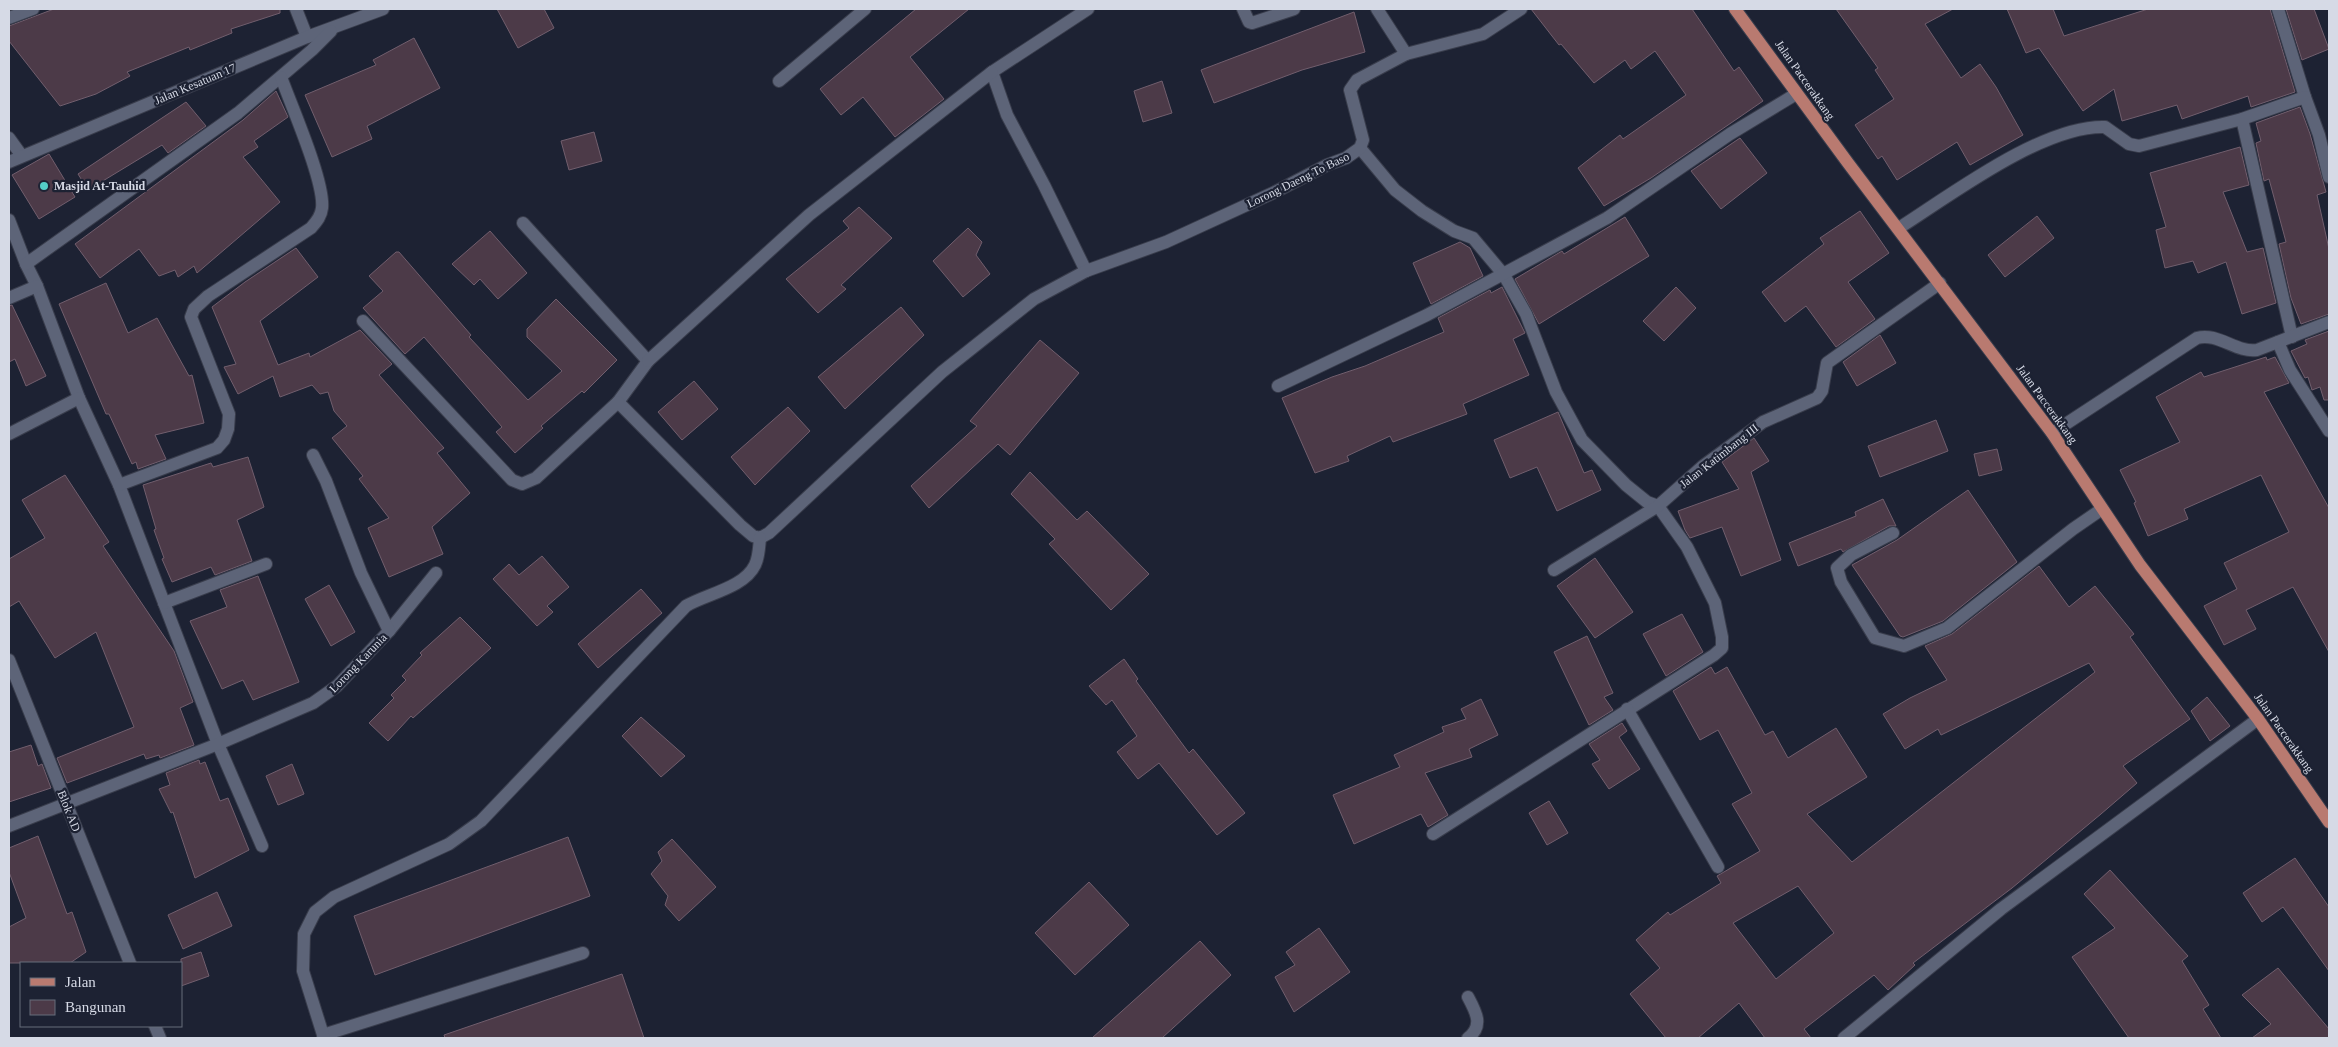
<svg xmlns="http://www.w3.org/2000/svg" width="2338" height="1047" viewBox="0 0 2338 1047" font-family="Georgia,serif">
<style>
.building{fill:#4c3a48;stroke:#715e6d;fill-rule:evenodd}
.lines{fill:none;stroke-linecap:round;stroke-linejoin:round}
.minor-casing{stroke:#393d4c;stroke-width:14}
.major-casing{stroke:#393d4c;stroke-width:14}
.minor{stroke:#5d6478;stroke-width:12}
.major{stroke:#b97a70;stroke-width:12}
.poi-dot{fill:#54cdc7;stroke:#1d2233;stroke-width:2}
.labels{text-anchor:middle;stroke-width:4.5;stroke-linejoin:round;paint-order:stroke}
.street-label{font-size:12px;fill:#d6dae6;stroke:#1d2233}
.poi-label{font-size:12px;font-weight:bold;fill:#d6dae6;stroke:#1d2233;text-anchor:start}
</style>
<rect width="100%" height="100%" fill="#1d2233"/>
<g class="building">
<path d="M 54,9 L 280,9 L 280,13 L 231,29 L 232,33 L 190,50 L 189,47 L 127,72 L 130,76 L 96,94 L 60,106 L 9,41 L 9,26 Z"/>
<path d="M 497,9 L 544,9 L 554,28 L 518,48 Z"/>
<path d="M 916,9 L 969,9 L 910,57 L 944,99 L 895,137 L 863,97 L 841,115 L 820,89 Z"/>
<path d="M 1531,9 L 1692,9 L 1734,71 L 1739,67 L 1763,101 L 1651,178 L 1604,206 L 1578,168 L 1620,135 L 1623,139 L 1686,95 L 1655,51 L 1631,69 L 1625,60 L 1594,83 L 1561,44 L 1559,45 Z"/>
<path d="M 1836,9 L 1953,9 L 1925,24 L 1961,78 L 1980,64 L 1996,87 L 2023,135 L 1970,165 L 1957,142 L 1897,180 L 1882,156 L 1878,159 L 1855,125 L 1894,99 L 1875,70 L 1878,68 Z"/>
<path d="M 2007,9 L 2053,9 L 2064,36 L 2148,9 L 2270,9 L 2295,92 L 2251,107 L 2248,96 L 2182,119 L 2177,105 L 2122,121 L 2114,89 L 2083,111 L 2039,48 L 2026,53 Z"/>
<path d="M 2286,9 L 2314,9 L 2329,49 L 2302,60 Z"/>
<path d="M 1354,12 L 1365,52 L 1302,70 L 1214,103 L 1201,70 Z"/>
<path d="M 414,38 L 440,88 L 367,126 L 372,139 L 332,157 L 305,95 L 376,65 L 373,60 Z"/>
<path d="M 1162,81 L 1172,113 L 1143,122 L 1134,91 Z"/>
<path d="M 276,91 L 288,117 L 254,141 L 258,147 L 243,157 L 280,202 L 197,273 L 194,266 L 178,277 L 175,270 L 159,276 L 139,249 L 100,278 L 75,244 L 243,120 Z"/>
<path d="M 186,102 L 206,126 L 168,153 L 162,145 L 88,190 L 78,174 Z"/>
<path d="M 2300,107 L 2310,134 L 2326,192 L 2317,195 L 2329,249 L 2329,314 L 2301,324 L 2291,298 L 2279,244 L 2286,242 L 2269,179 L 2264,181 L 2256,143 L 2261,141 L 2256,123 Z"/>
<path d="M 594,132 L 602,161 L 569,170 L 561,141 Z"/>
<path d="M 1740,138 L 1767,173 L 1721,209 L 1691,171 Z"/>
<path d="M 2240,147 L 2249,185 L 2223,192 L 2247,252 L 2263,248 L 2276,303 L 2242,314 L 2226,262 L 2198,273 L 2193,261 L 2165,268 L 2156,230 L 2166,227 L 2150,173 Z"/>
<path d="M 49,154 L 75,197 L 39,219 L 12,175 Z"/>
<path d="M 859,207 L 892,238 L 841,285 L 846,289 L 818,313 L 786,279 L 849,228 L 843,221 Z"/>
<path d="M 1860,211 L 1889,253 L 1848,282 L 1875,319 L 1836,347 L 1806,306 L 1785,322 L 1762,292 L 1824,244 L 1820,238 Z"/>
<path d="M 2037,216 L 2054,238 L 2005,277 L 1988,255 Z"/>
<path d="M 1625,217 L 1649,256 L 1539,324 L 1515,279 L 1562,251 L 1564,254 Z"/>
<path d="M 968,228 L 982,242 L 976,255 L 990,274 L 963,297 L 933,261 Z"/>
<path d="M 490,231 L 527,273 L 498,299 L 480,279 L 474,285 L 452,264 Z"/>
<path d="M 1460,242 L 1470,248 L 1483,276 L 1431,304 L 1413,263 Z"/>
<path d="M 296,248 L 318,277 L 260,321 L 278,365 L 309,353 L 310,357 L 360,330 L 392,364 L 379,375 L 444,448 L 437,453 L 470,493 L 432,527 L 443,554 L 389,577 L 368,528 L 389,518 L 359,479 L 363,476 L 332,438 L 347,426 L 334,411 L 328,392 L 320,394 L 312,385 L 280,397 L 273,376 L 238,394 L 224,367 L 236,364 L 212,307 L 245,282 Z"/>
<path d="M 396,252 L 399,252 L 471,335 L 469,337 L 528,400 L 562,371 L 527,337 L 527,329 L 556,299 L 617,360 L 584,393 L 582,391 L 541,426 L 543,428 L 515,453 L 496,432 L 502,427 L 424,337 L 405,354 L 363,308 L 383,291 L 369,276 Z"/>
<path d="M 106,283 L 128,333 L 157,318 L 189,376 L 192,375 L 204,423 L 155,435 L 166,459 L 138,469 L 136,462 L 132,464 L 109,414 L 106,414 L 59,304 Z"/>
<path d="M 1502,287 L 1525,333 L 1513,339 L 1529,375 L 1463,404 L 1467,414 L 1393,442 L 1390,436 L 1347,456 L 1349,461 L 1315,473 L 1282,398 L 1332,377 L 1365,366 L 1444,332 L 1438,318 L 1490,290 L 1491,293 Z"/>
<path d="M 1676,287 L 1696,308 L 1664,341 L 1643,321 Z"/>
<path d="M 12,305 L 46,376 L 26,386 L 15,359 L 9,362 L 9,306 Z"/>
<path d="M 901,307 L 924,335 L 845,409 L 818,377 Z"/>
<path d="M 2329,331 L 2329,400 L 2324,400 L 2320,387 L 2312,390 L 2308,377 L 2305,378 L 2291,351 L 2307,344 L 2305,340 Z"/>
<path d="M 1880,335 L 1896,363 L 1857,386 L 1843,362 Z"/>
<path d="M 1040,340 L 1079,373 L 1010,455 L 998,444 L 929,508 L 911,486 L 977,426 L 970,421 Z"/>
<path d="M 2266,357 L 2267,360 L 2275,357 L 2289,383 L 2264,392 L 2329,508 L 2329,652 L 2293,587 L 2246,610 L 2256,629 L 2224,645 L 2204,606 L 2237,589 L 2224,563 L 2289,532 L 2261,475 L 2184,509 L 2188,519 L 2148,536 L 2134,503 L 2136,502 L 2120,470 L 2180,442 L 2156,397 L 2201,372 L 2204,377 Z"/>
<path d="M 694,381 L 718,409 L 682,440 L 658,412 Z"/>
<path d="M 788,407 L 810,431 L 755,485 L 731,457 Z"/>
<path d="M 1558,412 L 1584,473 L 1592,470 L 1601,490 L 1557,511 L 1537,467 L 1510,478 L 1494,440 Z"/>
<path d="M 1936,420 L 1948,451 L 1880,477 L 1868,446 Z"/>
<path d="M 1754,438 L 1769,461 L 1751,472 L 1781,560 L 1741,576 L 1722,527 L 1690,538 L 1685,530 L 1678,511 L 1739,489 L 1722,462 Z"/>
<path d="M 1997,449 L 2002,470 L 1979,476 L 1974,454 Z"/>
<path d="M 248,457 L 264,507 L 237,520 L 252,561 L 215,575 L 211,567 L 172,582 L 162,559 L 164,558 L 154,530 L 156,529 L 143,485 L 211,463 L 213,467 Z"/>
<path d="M 1030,472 L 1077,520 L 1087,511 L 1149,574 L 1111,610 L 1049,544 L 1055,539 L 1011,494 Z"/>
<path d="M 65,475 L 109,542 L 103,546 L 174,651 L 193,702 L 180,708 L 194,745 L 160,758 L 159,755 L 146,759 L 144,754 L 67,783 L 57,758 L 134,727 L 96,632 L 55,658 L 19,601 L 9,607 L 9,559 L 45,538 L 22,500 Z"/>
<path d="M 1968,490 L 2017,562 L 1943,621 L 1903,637 L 1900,636 L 1852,565 L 1897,540 Z"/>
<path d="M 1883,499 L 1896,526 L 1889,526 L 1843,552 L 1841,549 L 1798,566 L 1789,543 L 1856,516 L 1855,512 Z"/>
<path d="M 542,556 L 569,587 L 547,606 L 553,612 L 537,626 L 493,579 L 509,564 L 519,575 Z"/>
<path d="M 1595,558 L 1633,612 L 1595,638 L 1557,586 Z"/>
<path d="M 2039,566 L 2069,607 L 2095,586 L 2134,634 L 2130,637 L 2190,719 L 2123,766 L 2137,783 L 2101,814 L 2012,888 L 1913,963 L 1915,965 L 1888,990 L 1874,975 L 1804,1029 L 1811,1038 L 1765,1038 L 1739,1003 L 1698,1038 L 1666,1038 L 1630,994 L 1660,968 L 1636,940 L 1668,912 L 1670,915 L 1721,883 L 1717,876 L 1760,851 L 1732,804 L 1752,793 L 1718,730 L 1700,740 L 1673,691 L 1711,667 L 1715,674 L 1727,667 L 1765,735 L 1773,731 L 1788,758 L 1836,728 L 1867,777 L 1807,814 L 1852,862 L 2095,672 L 2089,663 L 1941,735 L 1938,729 L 1905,749 L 1883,714 L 1910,698 L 1947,680 L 1925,646 L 1952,634 ZM 1798,886 L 1834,933 L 1776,979 L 1733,923 Z"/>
<path d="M 258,576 L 299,682 L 253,700 L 243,680 L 222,689 L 190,621 L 227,607 L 220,590 Z"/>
<path d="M 329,585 L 355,632 L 331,646 L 305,599 Z"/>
<path d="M 641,589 L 662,613 L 598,668 L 578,644 Z"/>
<path d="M 1682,614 L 1703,652 L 1666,676 L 1643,634 Z"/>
<path d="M 460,617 L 491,648 L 413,718 L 411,716 L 388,741 L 369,723 L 394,698 L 391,695 L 406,680 L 402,676 L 422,655 L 420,653 Z"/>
<path d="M 1587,636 L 1613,693 L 1604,697 L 1613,710 L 1589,725 L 1554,652 Z"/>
<path d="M 1124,659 L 1138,679 L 1136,681 L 1189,753 L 1193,749 L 1245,813 L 1217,835 L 1159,763 L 1138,779 L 1117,752 L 1137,736 L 1112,700 L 1106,705 L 1089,686 Z"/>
<path d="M 2207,697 L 2230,726 L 2210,741 L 2191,711 Z"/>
<path d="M 1481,699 L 1498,735 L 1469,749 L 1472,757 L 1425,773 L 1448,815 L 1428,827 L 1421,814 L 1354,844 L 1333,795 L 1400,767 L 1394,755 L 1444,732 L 1442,727 L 1466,719 L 1461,709 Z"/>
<path d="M 641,717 L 685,756 L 661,777 L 622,736 Z"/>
<path d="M 1622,723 L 1627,731 L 1619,737 L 1640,769 L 1609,789 L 1592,764 L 1600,760 L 1589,744 Z"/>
<path d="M 31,745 L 38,766 L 42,764 L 51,788 L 9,802 L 9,752 Z"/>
<path d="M 199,760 L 200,764 L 205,762 L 220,801 L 228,798 L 249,850 L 195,878 L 173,812 L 171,813 L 159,789 L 170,785 L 166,773 Z"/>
<path d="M 292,764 L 304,794 L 278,805 L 266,776 Z"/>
<path d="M 1549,801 L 1568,833 L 1547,845 L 1529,813 Z"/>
<path d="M 38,836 L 67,914 L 72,912 L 86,952 L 70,963 L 9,963 L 9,927 L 26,918 L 9,872 L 9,848 Z"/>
<path d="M 568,837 L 590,896 L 375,975 L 354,916 Z"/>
<path d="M 672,839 L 716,887 L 679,921 L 665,905 L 668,896 L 651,874 L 662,861 L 658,852 Z"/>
<path d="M 2295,858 L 2329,907 L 2329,971 L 2283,907 L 2262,922 L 2243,893 Z"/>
<path d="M 2110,870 L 2188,956 L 2182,961 L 2209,1005 L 2203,1009 L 2221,1038 L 2129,1038 L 2072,957 L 2115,928 L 2084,894 Z"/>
<path d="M 1089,882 L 1129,925 L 1075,975 L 1035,933 Z"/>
<path d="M 217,892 L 232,926 L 183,949 L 168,915 Z"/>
<path d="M 1319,928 L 1350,972 L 1294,1012 L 1275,977 L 1295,965 L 1286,952 Z"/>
<path d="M 1200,941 L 1231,975 L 1162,1038 L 1092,1038 Z"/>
<path d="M 201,952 L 209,976 L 181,986 L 181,959 Z"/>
<path d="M 2278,968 L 2329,1029 L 2329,1038 L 2252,1038 L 2271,1024 L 2242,995 Z"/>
<path d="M 622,974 L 644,1038 L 445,1038 L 444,1035 Z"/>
</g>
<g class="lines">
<defs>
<g id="minor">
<path d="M 296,9 L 307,37"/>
<path d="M 1243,9 L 1249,22 L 1252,23 L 1294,9"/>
<path d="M 1377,9 L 1406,54"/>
<path d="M 2278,9 L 2305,97"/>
<path d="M 9,18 L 33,9"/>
<path d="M 779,81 L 865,9"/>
<path d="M 2242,119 L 2292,337"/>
<path d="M 9,138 L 22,156"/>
<path d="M 1360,148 L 1395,190 L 1422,211 L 1454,231 L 1473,238 L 1504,275 L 1526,314 L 1556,392 L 1582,440 L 1626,485 L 1647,502 L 1658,506 L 1687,547 L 1715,603 L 1722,637 L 1722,648 L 1714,655 L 1433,834"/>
<path d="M 9,162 L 307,37 L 383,9"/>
<path d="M 9,220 L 26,264 L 37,286 L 79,398 L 119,485 L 218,744 L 262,846"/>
<path d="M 523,223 L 648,361 L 618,402"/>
<path d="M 1899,228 C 1951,195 2043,125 2105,127 L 2129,144 L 2139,146 L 2242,119 L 2305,97 L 2319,135 L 2329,177"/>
<path d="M 26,264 L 238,113 L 312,50 L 331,31"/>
<path d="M 1086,271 L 1044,185 L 1007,115 L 992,72 L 1088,9"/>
<path d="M 9,298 L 37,286"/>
<path d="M 363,321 L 512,480 L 522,484 L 536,478 L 618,402 L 740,525 L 753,536 L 760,538 L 769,533 L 942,372 L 1034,299 L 1086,271 L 1166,242 L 1275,192 L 1327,165 L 1346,158 L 1360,148 L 1363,140 L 1350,90 L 1357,80 L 1406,54 L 1483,34 L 1521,9"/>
<path d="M 2278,342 L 2290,370 L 2329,431"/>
<path d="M 648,361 L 809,215 L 992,72"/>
<path d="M 1278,386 L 1427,315 L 1607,218 L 1730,134 L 1796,94"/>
<path d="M 2052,433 L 2197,338 C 2218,332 2236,353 2257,350 L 2329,322"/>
<path d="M 9,434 L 79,398"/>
<path d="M 119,485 L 217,448 L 224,440 L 228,429 L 229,414 L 191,317 L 194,309 L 208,296 L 311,228 C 316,222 321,217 322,208 C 325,182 291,105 281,77"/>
<path d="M 1893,533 L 1851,555 L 1837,568 L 1841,582 L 1875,638 L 1904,646 L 1947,628 L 2073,529 L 2102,509"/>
<path d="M 1554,570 L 1658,506 L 1703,466 L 1763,422 L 1817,398 L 1822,391 L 1827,363 L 1940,283"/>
<path d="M 164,603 L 266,564"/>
<path d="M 389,631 L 436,573"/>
<path d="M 9,660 L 130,963"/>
<path d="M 1627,709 L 1718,867"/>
<path d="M 9,826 L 218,744 L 313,703 L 337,686 L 389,631 L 361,573 L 326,481 L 313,455"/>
<path d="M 155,1026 L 160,1038"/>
<path d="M 323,1035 L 583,953"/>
<path d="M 324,1038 L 303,971 L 304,934 L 315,912 L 334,897 L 449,844 L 481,821 L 686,606 C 706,594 744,588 755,565 C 759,557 759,547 760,538"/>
<path d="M 1468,1038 C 1484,1026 1476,1012 1468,997"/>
<path d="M 1844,1038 L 2001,909 L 2258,719"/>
</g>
<path id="major" d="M 1735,9 L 1848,163 L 2052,433 L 2140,565 L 2258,719 L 2329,822"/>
</defs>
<use href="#minor" class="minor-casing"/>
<use href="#major" class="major-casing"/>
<use href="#minor" class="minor"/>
<use href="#major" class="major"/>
</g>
<circle class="poi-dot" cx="44" cy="186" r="5"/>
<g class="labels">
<g class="street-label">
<text transform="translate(1805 80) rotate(55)" y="4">Jalan Paccerakkang</text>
<text transform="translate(195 84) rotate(-23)" y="4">Jalan Kesatuan 17</text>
<text transform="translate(1298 180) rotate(-26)" y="4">Lorong Daeng To Baso</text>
<text transform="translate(2047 404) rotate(54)" y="4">Jalan Paccerakkang</text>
<text transform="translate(1719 456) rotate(-38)" y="4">Jalan Katimbang III</text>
<text transform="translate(358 663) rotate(-46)" y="4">Lorong Karunia</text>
<text transform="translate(2284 733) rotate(55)" y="4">Jalan Paccerakkang</text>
<text transform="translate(69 811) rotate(68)" y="4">Blok AD</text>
</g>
<g class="poi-label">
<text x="54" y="190">Masjid At-Tauhid</text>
</g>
</g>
<rect width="2338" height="1047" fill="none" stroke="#d6dae6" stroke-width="20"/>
<rect x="20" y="962" width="162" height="65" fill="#1d2233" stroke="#676c7b"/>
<rect x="30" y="978" width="25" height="8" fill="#b97a70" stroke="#676c7b"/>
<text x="65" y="987" font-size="15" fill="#d6dae6">Jalan</text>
<rect x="30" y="1000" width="25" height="15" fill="#4c3a48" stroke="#676c7b"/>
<text x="65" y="1012" font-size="15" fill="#d6dae6">Bangunan</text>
</svg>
